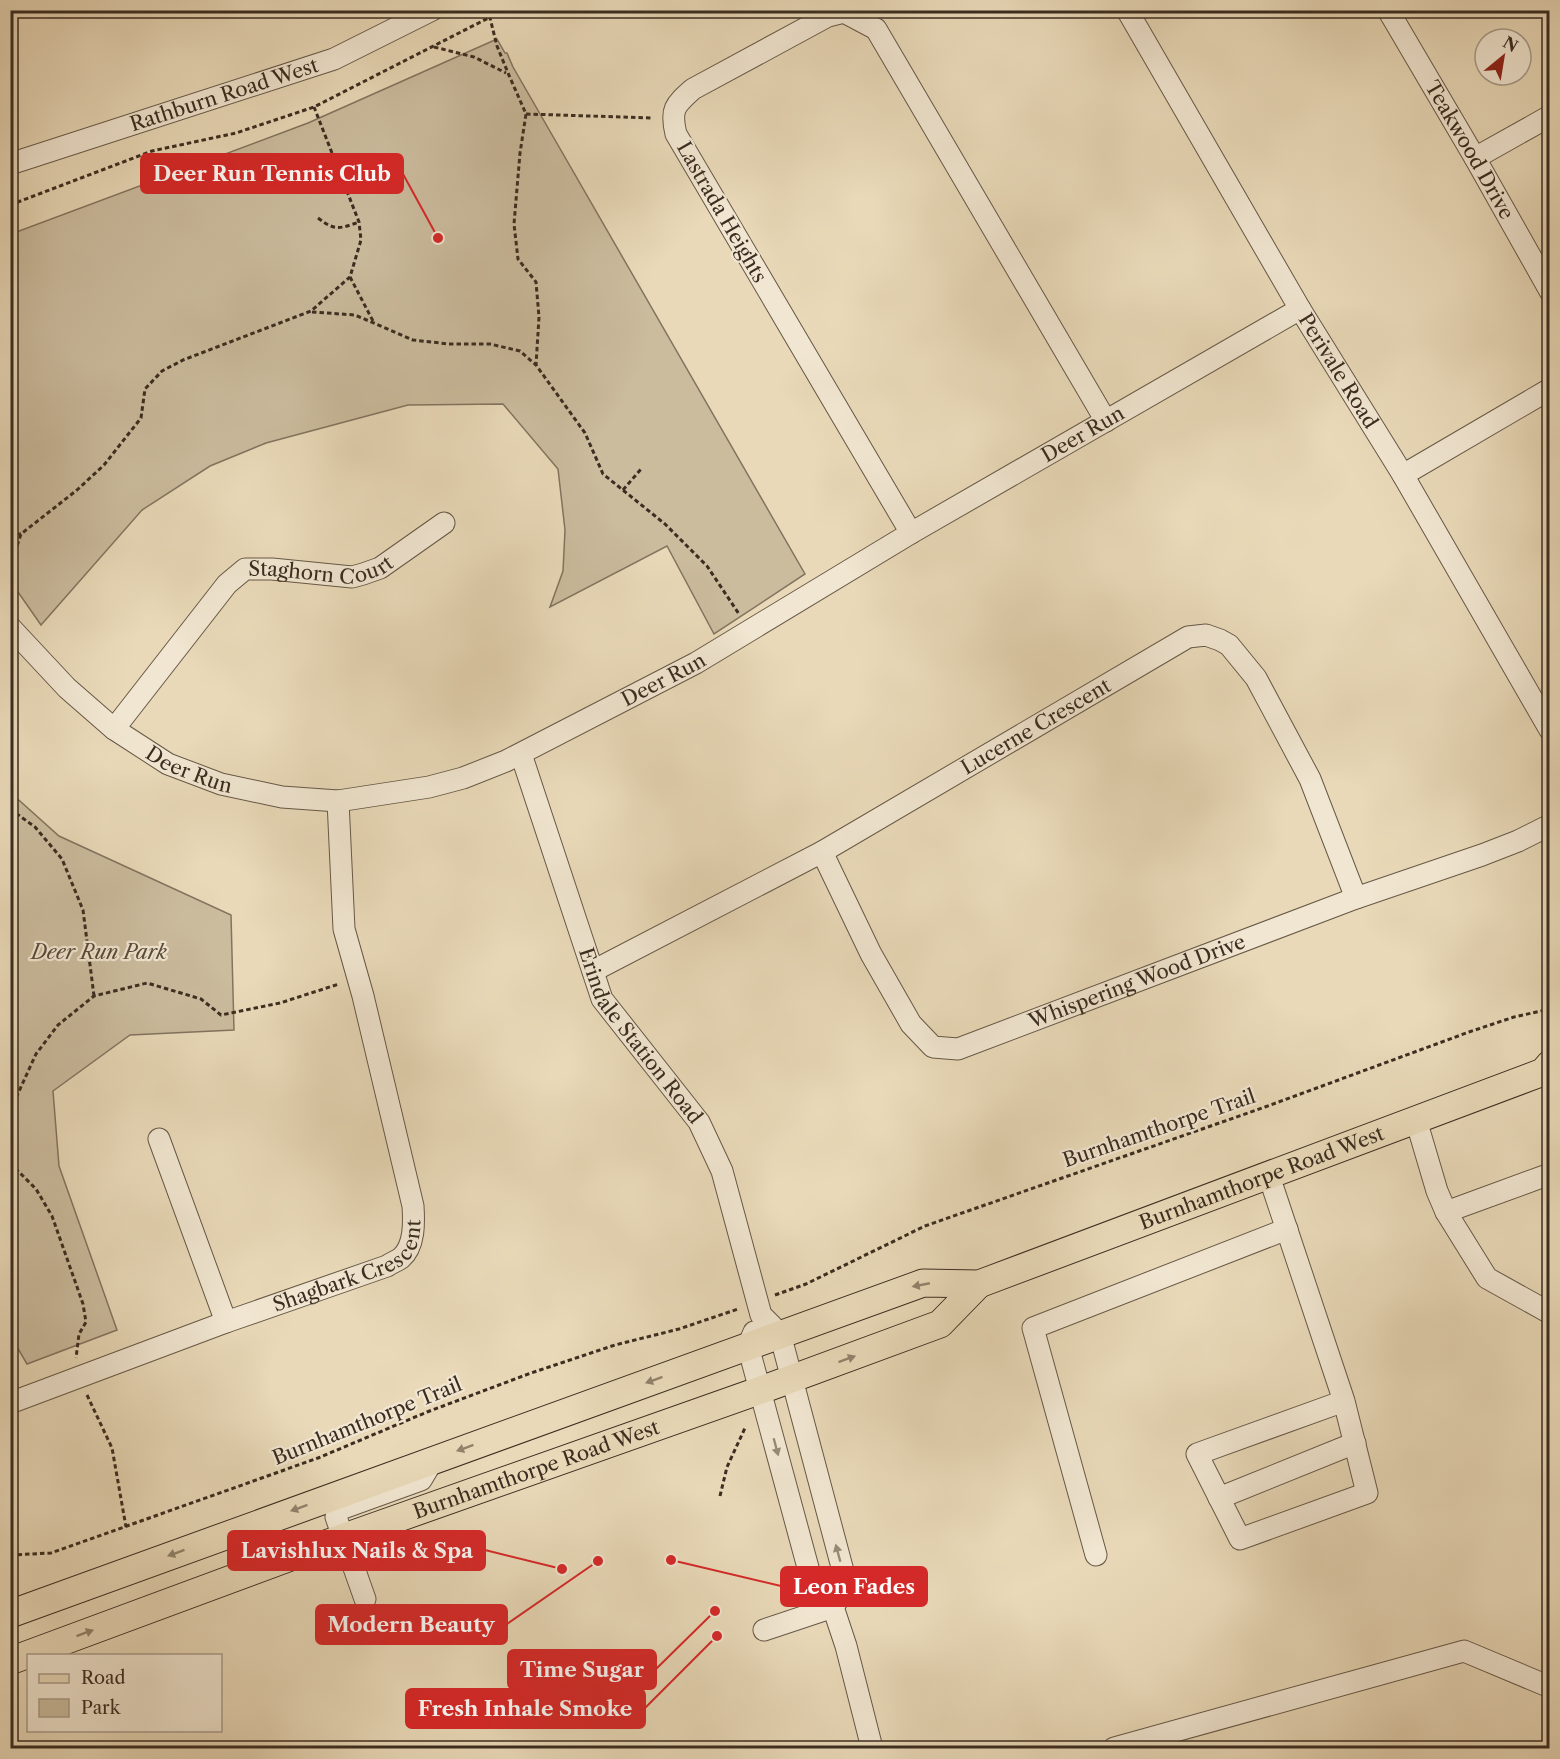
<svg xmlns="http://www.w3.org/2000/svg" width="1560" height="1759" viewBox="0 0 1560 1759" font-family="'Libre Caslon Text',serif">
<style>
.green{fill:#cbbc9e;stroke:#837460;stroke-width:1.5}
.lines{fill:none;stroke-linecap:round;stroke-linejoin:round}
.minor-casing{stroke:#665847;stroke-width:23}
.major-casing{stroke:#3b2d21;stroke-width:29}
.path{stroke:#3b2d21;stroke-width:3;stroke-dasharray:4.5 3;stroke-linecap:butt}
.minor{stroke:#f1e6d1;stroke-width:21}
.major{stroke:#e9d9b8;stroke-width:27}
.oneway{fill:#92836c}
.oneway2{fill:#968a79}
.labels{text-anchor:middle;stroke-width:4.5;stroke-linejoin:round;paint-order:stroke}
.street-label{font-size:20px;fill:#3b2d21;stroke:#f1e6d1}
.park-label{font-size:20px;font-style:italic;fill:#584a3a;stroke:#f1e6d1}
.leader{fill:none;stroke:#d62828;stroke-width:2}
.callout-dot{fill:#d62828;stroke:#f1e6d1;stroke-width:2}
.callout{fill:#d62828;stroke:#d62828;stroke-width:2}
.callout-label{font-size:21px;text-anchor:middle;font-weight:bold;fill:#fff}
</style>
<rect width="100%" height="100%" fill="#e9d9b8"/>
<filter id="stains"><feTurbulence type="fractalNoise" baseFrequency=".00333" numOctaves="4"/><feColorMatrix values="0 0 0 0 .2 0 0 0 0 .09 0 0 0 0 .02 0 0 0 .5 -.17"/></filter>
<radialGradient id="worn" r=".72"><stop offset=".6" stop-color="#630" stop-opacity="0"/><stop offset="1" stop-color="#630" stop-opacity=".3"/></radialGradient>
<g class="green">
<path d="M 497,39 L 505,53 L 507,53 L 513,67 L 805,574 L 714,634 L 667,546 L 550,607 L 563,571 L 565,530 L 558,469 L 503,404 L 408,405 L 266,443 L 210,466 L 142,510 L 41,625 L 11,582 L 10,433 L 15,431 L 10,415 L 11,234 L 308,123 Z"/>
<path d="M 11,793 L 59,836 L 231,915 L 234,1030 L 130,1035 L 53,1091 L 59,1166 L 117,1330 L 27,1364 L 10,1335 Z"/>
</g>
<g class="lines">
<defs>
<g id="minor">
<path id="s1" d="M 1127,10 L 1300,309 L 1403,475 L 1550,730"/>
<path id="s2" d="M 1388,10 L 1475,158 L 1550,291"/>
<path d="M 1475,158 L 1550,116"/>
<path id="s3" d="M 10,164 L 334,59 L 432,10"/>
<path d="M 1403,475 L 1550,389"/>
<path d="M 911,533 L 676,134 C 670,109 675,105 693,89 L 828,16 L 844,12 L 876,29 L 1106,421"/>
<path id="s4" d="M 10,627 L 67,688 L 114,729 L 168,764 L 221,784 L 282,797 L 338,801 L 429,787 L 463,778 L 506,761 L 696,663 L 911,533 L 1300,309"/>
<path id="s5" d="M 114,729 L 227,584 L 245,569 L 272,569 L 352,577 L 363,574 L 380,568 L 444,523"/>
<path id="s6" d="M 521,754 L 602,999 L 699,1122 L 722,1171 L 761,1315 L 780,1334 L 847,1586 L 833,1607"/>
<path id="s7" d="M 822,852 L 871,954 L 911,1024 L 933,1047 L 958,1049 L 1356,898 L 1482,855 L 1518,841 L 1550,825"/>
<path id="s8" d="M 593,971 L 822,852 L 1188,637 L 1206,635 L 1220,640 L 1229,645 L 1256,678 L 1310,779 L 1356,898"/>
<path d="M 1416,1120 L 1437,1191 L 1446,1212 L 1487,1278 L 1550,1313"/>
<path d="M 159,1139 L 226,1322"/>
<path d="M 1269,1176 L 1344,1401 L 1367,1493 L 1240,1539 L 1197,1454 L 1344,1401"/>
<path d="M 1446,1212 L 1550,1174"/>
<path d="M 754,1332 L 748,1346 L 813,1586 L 833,1607 L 846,1646 L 872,1748"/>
<path id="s9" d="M 10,1403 L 226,1322 L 387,1266 C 391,1263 397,1261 401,1258 C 415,1246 414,1222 413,1206 L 363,996 L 344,929 L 338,801"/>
<path d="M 1219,1498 L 1355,1443"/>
<path d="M 1096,1555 L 1033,1328 L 1287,1229"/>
<path d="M 365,1599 L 336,1517 L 338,1510 L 421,1480 L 433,1460"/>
<path d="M 764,1630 L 833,1607"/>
<path d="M 1114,1748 L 1464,1651 L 1550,1687"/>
</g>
<g id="major">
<path id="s10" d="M 10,1614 L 923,1283 L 979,1284 L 1543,1072 L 1550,1064"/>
<path id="s11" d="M 10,1661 L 342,1538 L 761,1390 L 940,1324 L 979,1284"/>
</g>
</defs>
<use href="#minor" class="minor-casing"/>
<use href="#major" class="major-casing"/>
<g class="path">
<path d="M 485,10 L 490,18 L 497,46 L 508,73 L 526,114 L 520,153 L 514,224 L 518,259 L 536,282 L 539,317 L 536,365"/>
<path d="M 434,47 L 474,57 L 506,73"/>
<path d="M 526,114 L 653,118"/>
<path d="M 10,205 L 152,151 L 236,133 L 314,107 L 504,10"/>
<path d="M 318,218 C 335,231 339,229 359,222"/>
<path d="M 350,277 L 373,321"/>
<path d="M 312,312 L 355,315 L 413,340 L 449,344 L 490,344 L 520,351 L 536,365 L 585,433 L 603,474 L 665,524 L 707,566 L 739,614"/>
<path d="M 623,490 L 641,469"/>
<path d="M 10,534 L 21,534"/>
<path d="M 10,567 L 21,534 L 77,490 L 104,465 L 141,418 L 145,389 L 162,371 L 183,360 L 311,311 L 350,277 L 361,240 L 359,222 L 314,107"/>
<path d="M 10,809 L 35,827 L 62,859 L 83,910 L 94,996"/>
<path d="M 10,1111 L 36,1054 L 58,1025 L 94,996 L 147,983 L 201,999 L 221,1015 L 280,1003 L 339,984"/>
<path d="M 10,1163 L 36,1189 L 52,1216 L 83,1304 L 86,1322 L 79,1334 L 76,1358"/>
<path d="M 775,1295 L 806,1284 L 925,1226 L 1265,1107 L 1469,1032 L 1514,1017 L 1550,1009"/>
<path d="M 87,1395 L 112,1448 L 126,1527"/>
<path d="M 720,1496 L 727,1467 L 745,1428"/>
<path d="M 10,1555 L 51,1553 L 318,1458 L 427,1412 L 531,1373 L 615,1345 L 679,1329 L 738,1309"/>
</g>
<use href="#minor" class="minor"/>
<use href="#major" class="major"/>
</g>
<defs><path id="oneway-solid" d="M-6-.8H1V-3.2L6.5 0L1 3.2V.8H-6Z" transform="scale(1.5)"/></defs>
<g class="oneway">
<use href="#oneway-solid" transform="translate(921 1285) rotate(169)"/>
<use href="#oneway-solid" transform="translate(847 1359) rotate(-20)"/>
<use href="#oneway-solid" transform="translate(654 1380) rotate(160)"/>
<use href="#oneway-solid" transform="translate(465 1448) rotate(160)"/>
<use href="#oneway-solid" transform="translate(299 1508) rotate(160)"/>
<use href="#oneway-solid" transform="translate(176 1553) rotate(160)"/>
<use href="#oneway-solid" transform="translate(85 1633) rotate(-20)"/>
</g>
<g class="oneway2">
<use href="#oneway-solid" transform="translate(776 1447) rotate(75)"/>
<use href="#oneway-solid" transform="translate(838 1553) rotate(-105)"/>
</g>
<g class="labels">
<g class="street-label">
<text dy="7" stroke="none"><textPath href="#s3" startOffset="225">Rathburn Road West</textPath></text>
<text dy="7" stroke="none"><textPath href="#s2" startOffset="162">Teakwood Drive</textPath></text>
<text transform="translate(722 212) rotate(60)" y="7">Lastrada Heights</text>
<text dy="7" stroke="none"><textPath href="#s1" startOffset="418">Perivale Road</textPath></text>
<text dy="7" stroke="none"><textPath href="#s4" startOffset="1222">Deer Run</textPath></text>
<text dy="7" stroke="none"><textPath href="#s5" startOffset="284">Staghorn Court</textPath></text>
<text dy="7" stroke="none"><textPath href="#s4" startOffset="736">Deer Run</textPath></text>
<text dy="7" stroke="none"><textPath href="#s8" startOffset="506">Lucerne Crescent</textPath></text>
<text dy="7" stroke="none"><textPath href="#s4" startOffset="232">Deer Run</textPath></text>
<text dy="7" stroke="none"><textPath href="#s7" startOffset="442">Whispering Wood Drive</textPath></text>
<text dy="7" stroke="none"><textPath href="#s6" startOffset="309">Erindale Station Road</textPath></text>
<text transform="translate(1159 1128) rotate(-19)" y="7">Burnhamthorpe Trail</text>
<text dy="7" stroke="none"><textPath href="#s10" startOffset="1329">Burnhamthorpe Road West</textPath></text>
<text dy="7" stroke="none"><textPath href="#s9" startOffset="370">Shagbark Crescent</textPath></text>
<text transform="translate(367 1421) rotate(-22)" y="7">Burnhamthorpe Trail</text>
<text dy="7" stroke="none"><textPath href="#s11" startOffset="560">Burnhamthorpe Road West</textPath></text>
</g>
<g class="park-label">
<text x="99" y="959">Deer Run Park</text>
</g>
</g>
<path class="leader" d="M438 238L403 174M562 1569L485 1550M671 1560L781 1586M598 1561L507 1624M715 1611L656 1669M717 1636L645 1708"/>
<g class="callout-dot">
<circle cx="438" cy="238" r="6"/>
<circle cx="562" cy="1569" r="6"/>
<circle cx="671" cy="1560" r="6"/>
<circle cx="598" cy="1561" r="6"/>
<circle cx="715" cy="1611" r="6"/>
<circle cx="717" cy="1636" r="6"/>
</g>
<g class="callout">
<rect x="141" y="154" width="262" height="39" rx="6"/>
<rect x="228" y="1531" width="257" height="39" rx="6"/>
<rect x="781" y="1567" width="146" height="39" rx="6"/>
<rect x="316" y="1605" width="191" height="39" rx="6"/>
<rect x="508" y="1650" width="148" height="39" rx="6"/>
<rect x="406" y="1689" width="239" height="39" rx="6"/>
</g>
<g class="callout-label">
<text x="272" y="181">Deer Run Tennis Club</text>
<text x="357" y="1558">Lavishlux Nails &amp; Spa</text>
<text x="854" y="1594">Leon Fades</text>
<text x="411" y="1632">Modern Beauty</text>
<text x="582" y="1677">Time Sugar</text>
<text x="525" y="1716">Fresh Inhale Smoke</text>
</g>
<rect width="1560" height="1759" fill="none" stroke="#e9d9b8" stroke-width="36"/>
<rect x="12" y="12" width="1536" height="1735" fill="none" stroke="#3b2d21" stroke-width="3"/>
<rect x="18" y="18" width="1524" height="1723" fill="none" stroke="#3b2d21" stroke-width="1.5"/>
<rect x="27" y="1654" width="195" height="78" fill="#f1e6d1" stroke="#a89c8b" stroke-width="1.5"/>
<rect x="39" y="1674" width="30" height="9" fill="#e9d9b8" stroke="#a89c8b" stroke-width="1.5"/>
<text x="81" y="1684" font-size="18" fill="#3b2d21">Road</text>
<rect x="39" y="1699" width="30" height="18" fill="#cbbc9e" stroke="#a89c8b" stroke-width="1.5"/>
<text x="81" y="1714" font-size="18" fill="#3b2d21">Park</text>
<g transform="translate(1503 57) rotate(30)"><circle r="28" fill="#f1e6d1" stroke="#a89c8b" stroke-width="1.5"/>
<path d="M0-4.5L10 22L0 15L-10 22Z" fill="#8f2418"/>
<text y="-9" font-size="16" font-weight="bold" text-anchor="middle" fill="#3b2d21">N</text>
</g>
<rect width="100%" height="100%" filter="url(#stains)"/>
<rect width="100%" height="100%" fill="url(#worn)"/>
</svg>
